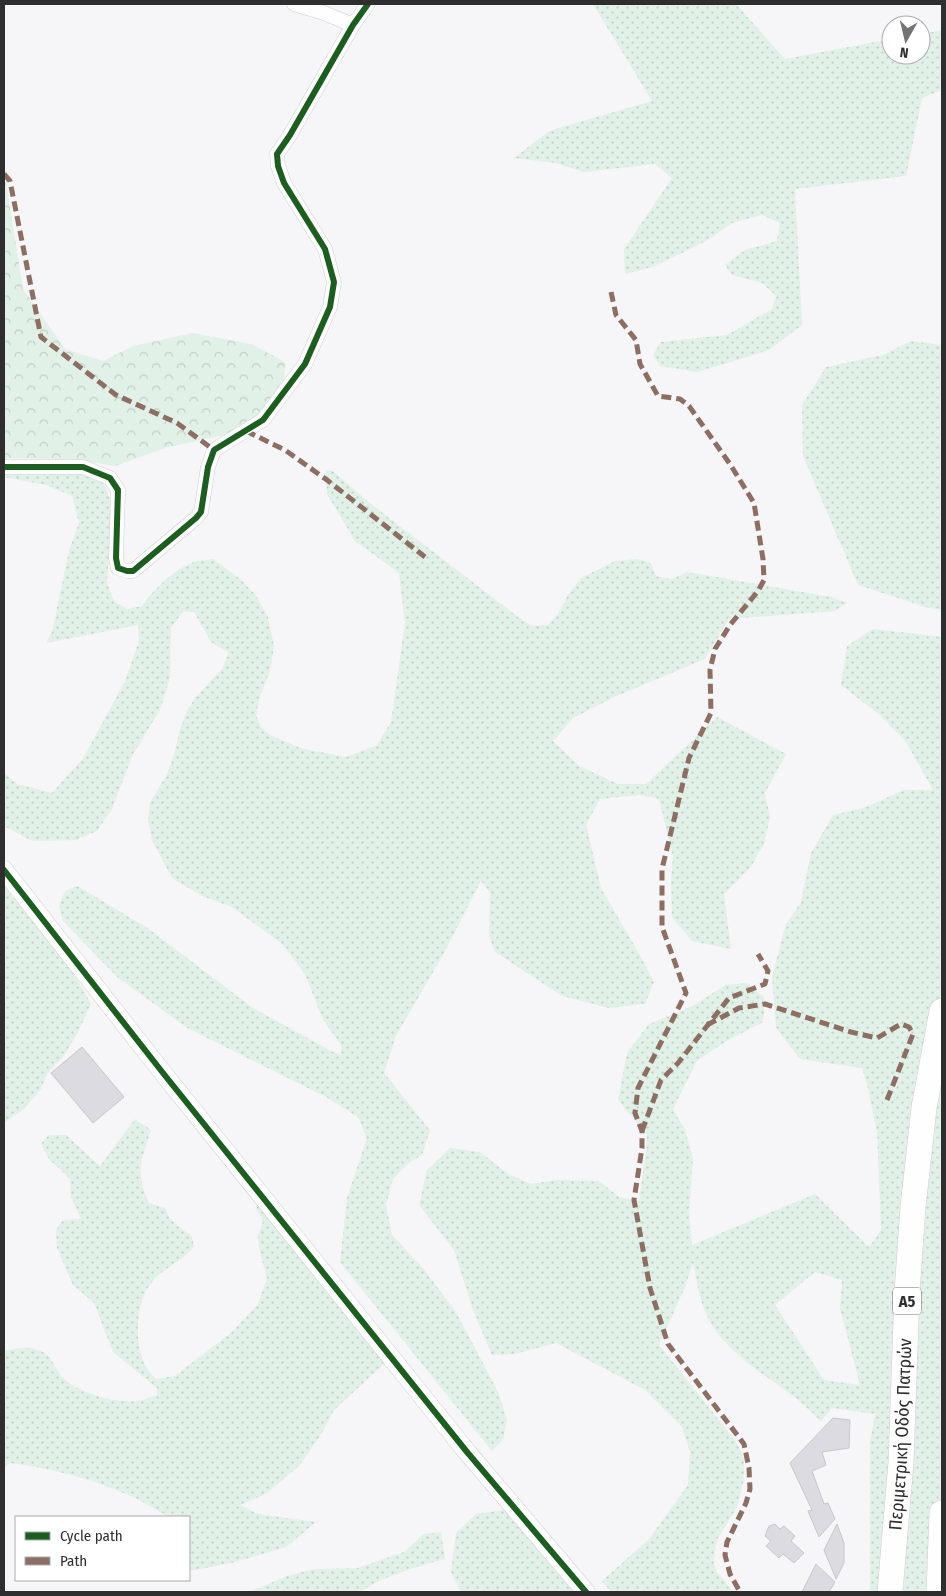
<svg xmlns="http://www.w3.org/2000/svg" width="946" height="1596" viewBox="0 0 946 1596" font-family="'Fira Sans Condensed',sans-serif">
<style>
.grass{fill:url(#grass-dots);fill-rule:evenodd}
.forest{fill:url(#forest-crowns)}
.building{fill:#dcdbe1;stroke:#c8c7ca}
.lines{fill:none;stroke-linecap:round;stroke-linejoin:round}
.minor-casing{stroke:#d0cfd2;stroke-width:15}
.tertiary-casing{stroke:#d0cfd2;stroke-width:19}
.motorway-casing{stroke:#d0cfd2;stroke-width:26}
.minor{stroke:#fefefe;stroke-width:14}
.tertiary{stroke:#fefefe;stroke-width:18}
.motorway{stroke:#fefefe;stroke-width:25}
.quiet{stroke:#8d6e63;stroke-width:5;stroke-dasharray:10 5;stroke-linecap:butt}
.cycleway-casing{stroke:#fff;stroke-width:9}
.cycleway{stroke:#1b5e20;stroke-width:6}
.labels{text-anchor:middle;stroke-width:5;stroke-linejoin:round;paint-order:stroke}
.shield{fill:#fff;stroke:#6d6d6d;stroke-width:1}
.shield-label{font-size:16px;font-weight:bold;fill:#2e2e2f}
.street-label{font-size:18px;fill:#2e2e2f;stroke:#fff}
</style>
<defs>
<pattern id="grass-dots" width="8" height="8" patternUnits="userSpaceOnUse" patternTransform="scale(1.25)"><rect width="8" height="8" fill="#e1f1e8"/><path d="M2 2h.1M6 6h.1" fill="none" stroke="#c1cfc7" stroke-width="1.8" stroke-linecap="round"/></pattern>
<pattern id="forest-crowns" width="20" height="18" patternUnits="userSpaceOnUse" patternTransform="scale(1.25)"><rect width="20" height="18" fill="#e1f1e8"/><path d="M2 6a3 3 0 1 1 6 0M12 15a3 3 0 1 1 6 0" fill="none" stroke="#c1cfc7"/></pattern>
</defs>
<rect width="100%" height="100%" fill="#f6f5f8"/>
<g class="grass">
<path d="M 593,4 L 736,4 L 785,59 L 891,39 L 891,55 L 921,55 L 921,34 L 942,30 L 942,90 L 922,98 L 906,176 L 795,189 L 802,325 L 769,350 L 734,361 L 697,372 L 660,366 L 653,355 L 661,342 L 727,335 L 772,309 L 776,296 L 762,283 L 732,275 L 725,265 L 745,250 L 777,241 L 780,223 L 762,215 L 732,223 L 706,241 L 686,251 L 652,267 L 625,274 L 624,249 L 672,178 L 655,164 L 584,172 L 556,163 L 514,158 L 549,131 L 652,101 Z"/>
<path d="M 911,341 L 942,345 L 942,610 L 926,607 L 858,585 L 803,456 L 802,405 L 826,367 L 883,355 Z"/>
<path d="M 326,470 L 333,471 L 371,504 L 518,617 L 532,626 L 548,625 L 558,614 L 568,595 L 581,578 L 615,561 L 637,559 L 651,563 L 656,576 L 672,579 L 687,572 L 831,597 L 847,603 L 835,611 L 729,619 L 705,659 L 614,697 L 573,718 L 553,741 L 579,766 L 618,784 L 646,784 L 717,717 L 786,754 L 765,793 L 770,817 L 764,844 L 750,868 L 724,894 L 731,949 L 692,941 L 672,917 L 671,879 L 673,856 L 659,799 L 641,795 L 600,799 L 586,825 L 601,888 L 641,957 L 654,982 L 645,1004 L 609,1008 L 562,996 L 495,952 L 489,936 L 490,892 L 481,881 L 444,953 L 396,1036 L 384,1073 L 430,1130 L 422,1155 L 410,1162 L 393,1179 L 386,1205 L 392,1235 L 422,1267 L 456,1312 L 498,1392 L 507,1420 L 503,1440 L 492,1451 L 340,1262 L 347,1198 L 367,1138 L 358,1117 L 326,1097 L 189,1029 L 117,977 L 63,921 L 59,906 L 65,891 L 77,886 L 146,927 L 253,1008 L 333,1052 L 341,1055 L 341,1045 L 323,1020 L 305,974 L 282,944 L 232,907 L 202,896 L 172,878 L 152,840 L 148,820 L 150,803 L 167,774 L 174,755 L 180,729 L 188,709 L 196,697 L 222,669 L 229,653 L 211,642 L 194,612 L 183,611 L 171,628 L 170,678 L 160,710 L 133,754 L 112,809 L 97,831 L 76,840 L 32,841 L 4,826 L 4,773 L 17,784 L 52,793 L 84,757 L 125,681 L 139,641 L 138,625 L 46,643 L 52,632 L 69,551 L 79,523 L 72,496 L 46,485 L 4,477 L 4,474 L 12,475 L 83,474 L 100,479 L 107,490 L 112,505 L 107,583 L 114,601 L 127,609 L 142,606 C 155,588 175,568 197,561 C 202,560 208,560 213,559 L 240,579 L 255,594 L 268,617 L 274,646 L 270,671 L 260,696 L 256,715 L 261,727 L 270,735 L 300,748 L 346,757 L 377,745 L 391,722 L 405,623 L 399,573 L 355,541 L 327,494 Z"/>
<path d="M 873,629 L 942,637 L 942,1592 L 870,1592 L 870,1442 L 875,1414 L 832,1408 L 821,1421 C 812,1413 803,1403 793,1396 C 763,1373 725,1352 708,1318 C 699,1299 697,1282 693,1263 L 685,1287 L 659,1345 L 735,1440 L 744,1458 L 744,1479 L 737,1507 L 718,1538 L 713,1560 L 717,1572 L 733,1592 L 611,1592 L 602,1581 L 649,1539 L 688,1485 L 690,1452 L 682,1427 L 645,1390 L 556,1343 L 515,1354 L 492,1355 L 474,1313 L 454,1250 L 419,1205 L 427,1170 L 450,1148 L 480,1152 L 508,1174 L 531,1184 L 557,1180 L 599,1181 L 619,1197 L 639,1201 L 646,1151 L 647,1135 L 618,1100 L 627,1053 L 649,1024 L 693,1006 L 725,985 L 747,983 L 764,997 L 764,1013 L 762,1023 L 728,1040 L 697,1061 L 673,1109 L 685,1130 L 693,1158 L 689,1212 L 692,1245 L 815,1194 L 869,1247 L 881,1230 L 877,1132 L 868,1088 L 862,1068 L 800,1059 L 776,1028 L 772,977 L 786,924 L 801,902 L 811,853 L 833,815 L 866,807 L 904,790 L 933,790 L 906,742 L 881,716 L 841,685 L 847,646 ZM 815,1272 L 842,1280 L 840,1308 L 860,1385 L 824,1380 L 775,1305 Z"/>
<path d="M 4,882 C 34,921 68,959 91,1004 L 78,1032 L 63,1057 L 47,1074 L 41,1089 L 24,1109 L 4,1123 Z"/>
<path d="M 135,1119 L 151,1130 C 141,1160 135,1172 149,1203 L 165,1208 L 170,1219 L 192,1237 L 194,1247 C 180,1263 158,1270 147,1289 C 134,1312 133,1363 157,1379 L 175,1376 L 232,1332 L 258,1304 L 267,1278 L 259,1249 L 258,1236 L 263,1221 L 257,1210 L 255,1194 L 387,1361 L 334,1410 L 322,1433 L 300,1465 L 266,1494 L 240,1505 L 258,1514 L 316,1522 L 286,1547 L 232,1563 L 189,1571 L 189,1517 L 165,1517 L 166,1515 C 151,1507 137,1498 121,1492 C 86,1477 48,1468 10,1463 L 4,1468 L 4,1351 C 16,1349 27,1346 38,1350 C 51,1353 55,1369 63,1378 C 80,1394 120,1405 142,1400 C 147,1399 152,1397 157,1395 L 157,1388 L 113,1352 L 94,1303 L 73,1285 L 57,1248 L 56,1230 L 63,1220 L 81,1219 L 71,1197 L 70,1179 L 49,1159 L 41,1144 L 49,1135 L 66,1135 L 100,1166 Z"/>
<path d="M 510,1509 L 581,1592 L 461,1592 L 451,1572 L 456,1533 L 476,1514 Z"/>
<path d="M 441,1532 L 445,1559 C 415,1567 386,1575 360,1592 L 249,1592 L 290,1575 L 315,1569 L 358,1568 L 404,1552 L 424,1534 Z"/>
</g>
<path class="forest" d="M 4,180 L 6,183 L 23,289 L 65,349 L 103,361 L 133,346 L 193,333 L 251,344 L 285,362 L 284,381 L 261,416 L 225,435 L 168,447 L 115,466 L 75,459 L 4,458 Z"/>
<g class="building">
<path d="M 82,1047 L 124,1097 L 93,1123 L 51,1073 Z"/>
<path d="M 833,1418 L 850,1420 L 849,1448 L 822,1452 L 826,1465 L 812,1471 L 824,1504 L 828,1503 L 835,1519 L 819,1537 L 808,1511 L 812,1510 L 790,1463 Z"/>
<path d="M 775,1524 L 780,1529 L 784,1526 L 795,1536 L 791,1541 L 804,1553 L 794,1563 L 783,1554 L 779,1558 L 766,1546 L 771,1541 L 765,1536 L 769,1526 Z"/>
<path d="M 837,1524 L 844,1543 L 844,1563 L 836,1579 L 824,1550 Z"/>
<path d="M 816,1564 L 835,1582 L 829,1592 L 802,1592 Z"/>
</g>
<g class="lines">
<defs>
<g id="minor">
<path d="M 294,4 L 324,13 L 353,25"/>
<path d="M 4,467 L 83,467 L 110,478 L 118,490 L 116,558 L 118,568 L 127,571 L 133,571 L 196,518 L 201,512 L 208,467 L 214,450 L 263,420 L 305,364 L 330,307 L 334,282 L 325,249 L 284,183 L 278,166 L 277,154 L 290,135 L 353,25 L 368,4"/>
</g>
<path id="tertiary" d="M 4,870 L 163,1073 L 467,1452 L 586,1592"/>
<g id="motorway">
<path id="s1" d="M 890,1592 L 901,1462 L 907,1293 L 913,1207 L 924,1108 L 942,1011"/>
<path d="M 939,1592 L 942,1513"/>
</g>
</defs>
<use href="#minor" class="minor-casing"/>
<use href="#tertiary" class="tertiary-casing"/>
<use href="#motorway" class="motorway-casing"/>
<use href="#minor" class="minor"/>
<use href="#tertiary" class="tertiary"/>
<use href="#motorway" class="motorway"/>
<g class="quiet">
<path d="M 4,174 L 10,181 L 41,337 L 116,395 L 177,423 L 214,450"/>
<path d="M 611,292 L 616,315 L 636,340 L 640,364 L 658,396 L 680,399 L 689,406 L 730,464 L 754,503 L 763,559 L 764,580 L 758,591 L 730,625 L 715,649 L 710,670 L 711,713 L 689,758 L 662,869 L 662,927 L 686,993 L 638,1088 L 635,1113 L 642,1131 L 642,1148 L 634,1200 L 650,1288 L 668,1344 L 744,1444 L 749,1468 L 750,1489 L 746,1503 L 727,1542 L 725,1555 L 730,1574 L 740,1592"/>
<path d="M 246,431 L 285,450 L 327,480 L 425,557"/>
<path d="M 707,1025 L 739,1008 L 765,1004 L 851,1032 L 877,1038 L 901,1024 L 909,1027 L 913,1034 L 887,1100"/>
<path d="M 642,1131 L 661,1080 L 678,1063 L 729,998 L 765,984 L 768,971 L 758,954"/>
</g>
<defs>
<g id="cycleway">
<path d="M 4,467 L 83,467 L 110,478 L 118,490 L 116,558 L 118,568 L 127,571 L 133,571 L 196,518 L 201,512 L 208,467 L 214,450 L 263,420 L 305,364 L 330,307 L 334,282 L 325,249 L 284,183 L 278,166 L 277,154 L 290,135 L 353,25 L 368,4"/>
<path d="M 4,870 L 163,1073 L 467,1452 L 586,1592"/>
</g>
</defs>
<use href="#cycleway" class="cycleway-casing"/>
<use href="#cycleway" class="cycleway"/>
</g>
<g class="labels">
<rect class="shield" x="893" y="1287.5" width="28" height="27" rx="4"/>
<g class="shield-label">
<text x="907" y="1307">Α5</text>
</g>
<g class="street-label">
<text dy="6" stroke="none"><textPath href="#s1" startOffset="158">Περιμετρική Οδός Πατρών</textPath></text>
</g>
</g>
<rect width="946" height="1596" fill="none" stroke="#2e2e2f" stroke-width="10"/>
<rect x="15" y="1516" width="175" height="65" fill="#ffffff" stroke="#ababac"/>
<rect x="25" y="1532" width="25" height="8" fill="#1b5e20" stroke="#ababac"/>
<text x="60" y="1541" font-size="15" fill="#2e2e2f">Cycle path</text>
<rect x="25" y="1557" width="25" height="8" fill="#8d6e63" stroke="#ababac"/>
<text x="60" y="1566" font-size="15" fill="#2e2e2f">Path</text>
<g transform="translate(906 40) rotate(188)"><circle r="24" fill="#ffffff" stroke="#ababac"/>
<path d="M0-4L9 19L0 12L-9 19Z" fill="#747475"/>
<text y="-8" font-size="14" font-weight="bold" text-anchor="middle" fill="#2e2e2f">N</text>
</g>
</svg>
